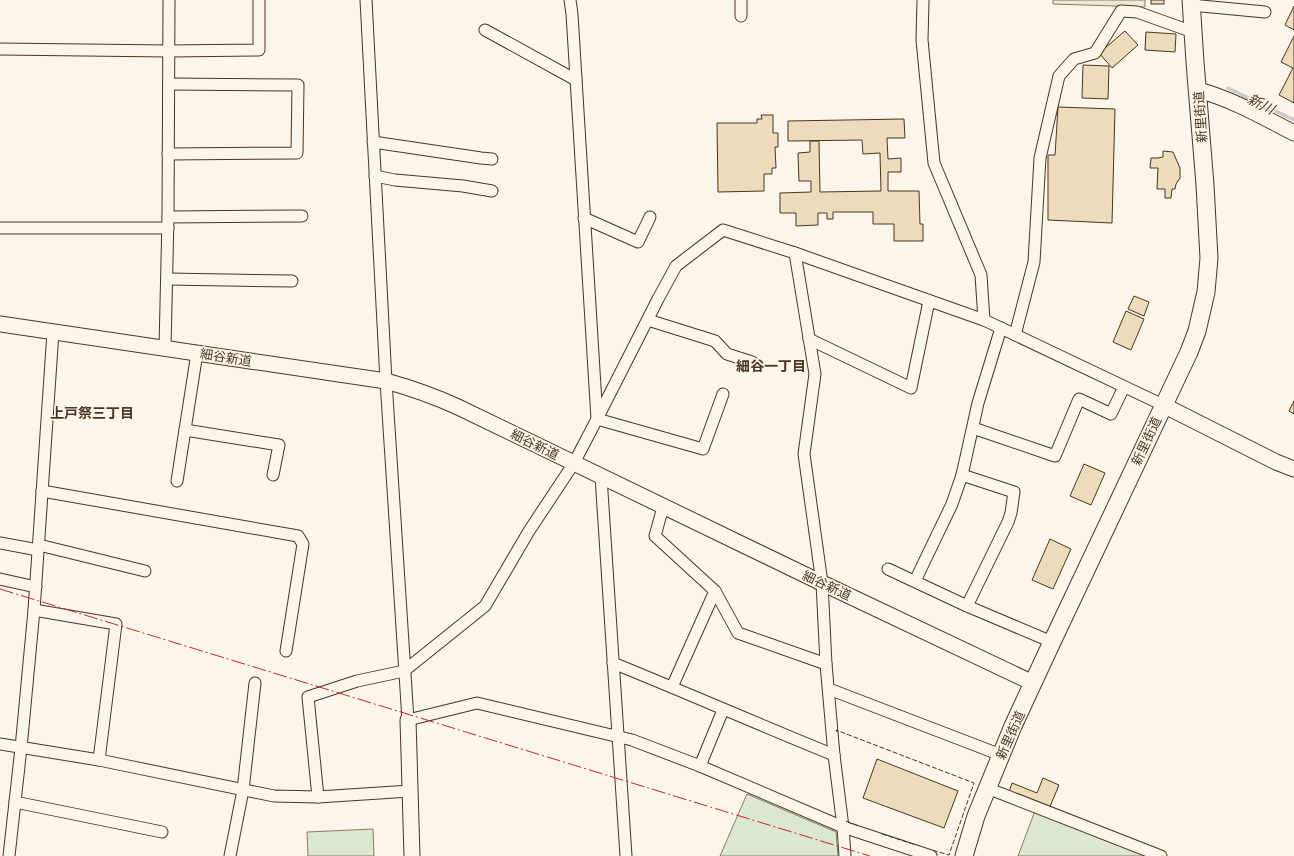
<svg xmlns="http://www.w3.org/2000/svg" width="1294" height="856" viewBox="0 0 1294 856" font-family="'IBM Plex Sans','Noto Sans JP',sans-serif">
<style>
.green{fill:#dce7d0;stroke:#887966}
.parking{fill:#ede7d9;stroke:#887966}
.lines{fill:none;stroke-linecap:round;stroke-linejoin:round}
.stream{stroke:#c9cecd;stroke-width:3.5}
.building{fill:#ecdcbc;stroke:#4a3520}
.street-casing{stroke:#4a3520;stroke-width:13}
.secondary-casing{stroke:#4a3520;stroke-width:17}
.primary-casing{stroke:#4a3520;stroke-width:19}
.street{stroke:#fbf6e9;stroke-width:11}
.secondary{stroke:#fbf6e9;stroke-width:15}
.primary{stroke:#fbf6e9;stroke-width:17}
.fence{stroke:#4a3520;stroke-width:1;stroke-dasharray:5 2;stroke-linecap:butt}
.power{stroke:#c62828;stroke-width:1;stroke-dasharray:14 3 2 3;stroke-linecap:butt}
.labels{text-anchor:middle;stroke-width:3;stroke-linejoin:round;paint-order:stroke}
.street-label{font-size:13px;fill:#4a3520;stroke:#fbf6e9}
.water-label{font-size:14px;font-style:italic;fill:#4a3520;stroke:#fbf6e9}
.neighbourhood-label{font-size:14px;font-weight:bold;fill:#4a3520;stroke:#fbf6e9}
</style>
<rect width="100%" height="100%" fill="#fbf6e9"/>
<g class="green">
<path d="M 747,794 L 836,832 L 838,856 L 720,856 Z"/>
<path d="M 1035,811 L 1148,856 L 1018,856 Z"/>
<path d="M 373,829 L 374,856 L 308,856 L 307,832 Z"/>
</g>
<path class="parking" d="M 1053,0 L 1145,0 L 1145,7 L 1053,4 Z"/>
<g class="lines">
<path class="stream" d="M 1228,88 L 1294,120"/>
</g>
<g class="building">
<rect x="1151" y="0" width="13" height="4"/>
<path d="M 1294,6 L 1294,30 L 1285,25 Z"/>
<path d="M 1125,31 L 1138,45 L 1112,68 L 1099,53 Z"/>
<path d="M 1146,32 L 1176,34 L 1175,52 L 1145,50 Z"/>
<path d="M 1294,36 L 1294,103 L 1279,95 L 1293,68 L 1281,62 Z"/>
<path d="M 1083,65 L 1109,66 L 1108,99 L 1082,98 Z"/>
<path d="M 1058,107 L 1115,109 L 1112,223 L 1048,220 L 1048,155 L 1055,155 Z"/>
<path d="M 761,115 L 773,115 L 773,133 L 778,133 L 778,147 L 775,147 L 776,168 L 772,168 L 772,174 L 764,174 L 764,191 L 718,192 L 717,123 L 757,123 L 757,119 L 762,119 Z"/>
<path d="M 904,119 L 905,138 L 887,138 L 888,159 L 901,158 L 901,172 L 888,172 L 888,191 L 919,191 L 920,224 L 923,224 L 923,241 L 894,241 L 894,224 L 873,224 L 873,212 L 833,212 L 833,219 L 827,219 L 827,213 L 818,213 L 818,225 L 796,226 L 796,213 L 780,213 L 780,193 L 811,192 L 811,181 L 799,181 L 798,153 L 810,152 L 810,141 L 819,141 L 820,192 L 881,191 L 880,153 L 863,154 L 862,140 L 788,141 L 788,121 Z"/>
<path d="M 1163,151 L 1173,152 L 1180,168 L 1180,178 L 1176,184 L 1175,189 L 1172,189 L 1171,198 L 1165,198 L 1165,189 L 1157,189 L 1158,168 L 1150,168 L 1151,158 L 1158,158 L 1163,157 Z"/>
<path d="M 1134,296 L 1149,302 L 1144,316 L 1128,309 Z"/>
<path d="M 1126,311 L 1144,319 L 1131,350 L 1113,342 Z"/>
<path d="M 1294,401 L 1294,414 L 1289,411 Z"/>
<path d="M 1084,464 L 1105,473 L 1091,505 L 1070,496 Z"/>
<path d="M 1050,539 L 1071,549 L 1053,589 L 1032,580 Z"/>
<path d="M 877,759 L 958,791 L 944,828 L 863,798 Z"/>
<path d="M 1043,778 L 1059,785 L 1049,809 L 1009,792 L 1012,783 L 1037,793 Z"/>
</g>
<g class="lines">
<defs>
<g id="street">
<path d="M 366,0 L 386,381 L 408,720 L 477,703 L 632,740 L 700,766 L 843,827 L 931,856"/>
<path d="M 741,0 L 741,16"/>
<path d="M 923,0 L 922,40 L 934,163 L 981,275 L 984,320"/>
<path d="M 1191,5 L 1265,12"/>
<path d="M 485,30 L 576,80"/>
<path d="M 0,49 L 169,51 L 259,50 L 259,0"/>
<path d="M 373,142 L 481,158 L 492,159"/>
<path d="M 168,154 L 297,153 L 298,85 L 169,84"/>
<path d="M 375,176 L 395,180 L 463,186 L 492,191"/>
<path d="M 168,217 L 302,216"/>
<path d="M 584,218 L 638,242 L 650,217"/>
<path d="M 0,228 L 168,228"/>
<path d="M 795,253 L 815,374 L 804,454 L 822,583 L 826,664 L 834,755 L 843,827 L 845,856"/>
<path d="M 167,279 L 292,281"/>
<path d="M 648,320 L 715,341 L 727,354 L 752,362"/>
<path d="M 1015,335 L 1034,262 L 1040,158 L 1059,76 L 1074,59 L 1095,53 L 1121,11 L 1137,12 L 1193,32"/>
<path d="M 809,339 L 911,388 L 929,301"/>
<path d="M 165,348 L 168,217 L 169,0"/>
<path d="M 723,394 L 703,449 L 597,419 L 658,299 L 676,266 L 723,230 L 795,253 L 984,320 L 1163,405"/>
<path d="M 973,428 L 1055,456 L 1079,399 L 1111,414 L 1124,387"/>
<path d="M 185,430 L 279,445 L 273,475"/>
<path d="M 962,475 L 1014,492 L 1011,513 L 1008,522 L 967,606"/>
<path d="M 601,477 L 626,856"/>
<path d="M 177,481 L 197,353"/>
<path d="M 42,491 L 298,536 L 303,544 L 286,651"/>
<path d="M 663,507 L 655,536 L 715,591 L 672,687"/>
<path d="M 0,543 L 38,550"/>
<path d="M 39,545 L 145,571"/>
<path d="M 888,569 L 967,606 L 1052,642"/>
<path d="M 0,579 L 36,587"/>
<path d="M 915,581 L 952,504 L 962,475 L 978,403 L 1001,328"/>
<path d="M 715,591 L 738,633 L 826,664"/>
<path d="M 34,610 L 116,624 L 99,760"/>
<path d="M 613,663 C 687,693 760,725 834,755"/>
<path d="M 829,689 L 1001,755"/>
<path d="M 0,744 L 99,760 L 274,796 L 318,797 L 410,791"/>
<path d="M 700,766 L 723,710"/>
<path d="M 987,788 L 1161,856"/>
<path d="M 318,797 L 308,697 L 357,681 L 404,671 L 485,606 L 529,531 L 574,463 L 597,419 L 572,14 L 570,0"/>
<path d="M 15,802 L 162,832"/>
<path d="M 9,856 L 21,748 L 34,610 L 53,332"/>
<path d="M 230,856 L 243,790 L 255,683"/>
</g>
<g id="secondary">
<path d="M 1198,90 C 1232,99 1263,117 1294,133"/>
<path d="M 0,324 L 386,381 C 411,388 434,396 458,407 L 822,583 L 1033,683"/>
<path d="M 1163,405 L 1276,462 L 1294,469"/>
<path d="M 408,720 L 412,856"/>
</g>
<path id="primary" d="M 964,856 L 976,816 L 1013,726 L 1052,642 L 1189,352 L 1197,331 L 1206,292 L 1209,258 L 1205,185 L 1195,62 L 1191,0"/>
</defs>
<use href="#street" class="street-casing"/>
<use href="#secondary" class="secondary-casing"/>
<use href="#primary" class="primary-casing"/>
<use href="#street" class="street"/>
<use href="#secondary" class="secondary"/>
<use href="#primary" class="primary"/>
<g class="fence">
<path d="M 837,732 L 836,730 L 974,783 L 949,855 L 932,850"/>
<path d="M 846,821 L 859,826"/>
<path d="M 882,834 L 916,845"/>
</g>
<path class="power" d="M 0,589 L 870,856"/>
</g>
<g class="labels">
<g class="street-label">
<text transform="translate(1200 117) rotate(-94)" y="5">新里街道</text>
<text transform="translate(226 357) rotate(9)" y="5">細谷新道</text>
<text transform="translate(1146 441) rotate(-65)" y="5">新里街道</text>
<text transform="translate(535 444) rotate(26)" y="5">細谷新道</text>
<text transform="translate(827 585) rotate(25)" y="5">細谷新道</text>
<text transform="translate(1010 735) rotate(-66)" y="5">新里街道</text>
</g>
<g class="water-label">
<text transform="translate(1261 104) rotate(26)" y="5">新川</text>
</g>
<g class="neighbourhood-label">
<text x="771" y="371">細谷一丁目</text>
<text x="92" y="418">上戸祭三丁目</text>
</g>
</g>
</svg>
